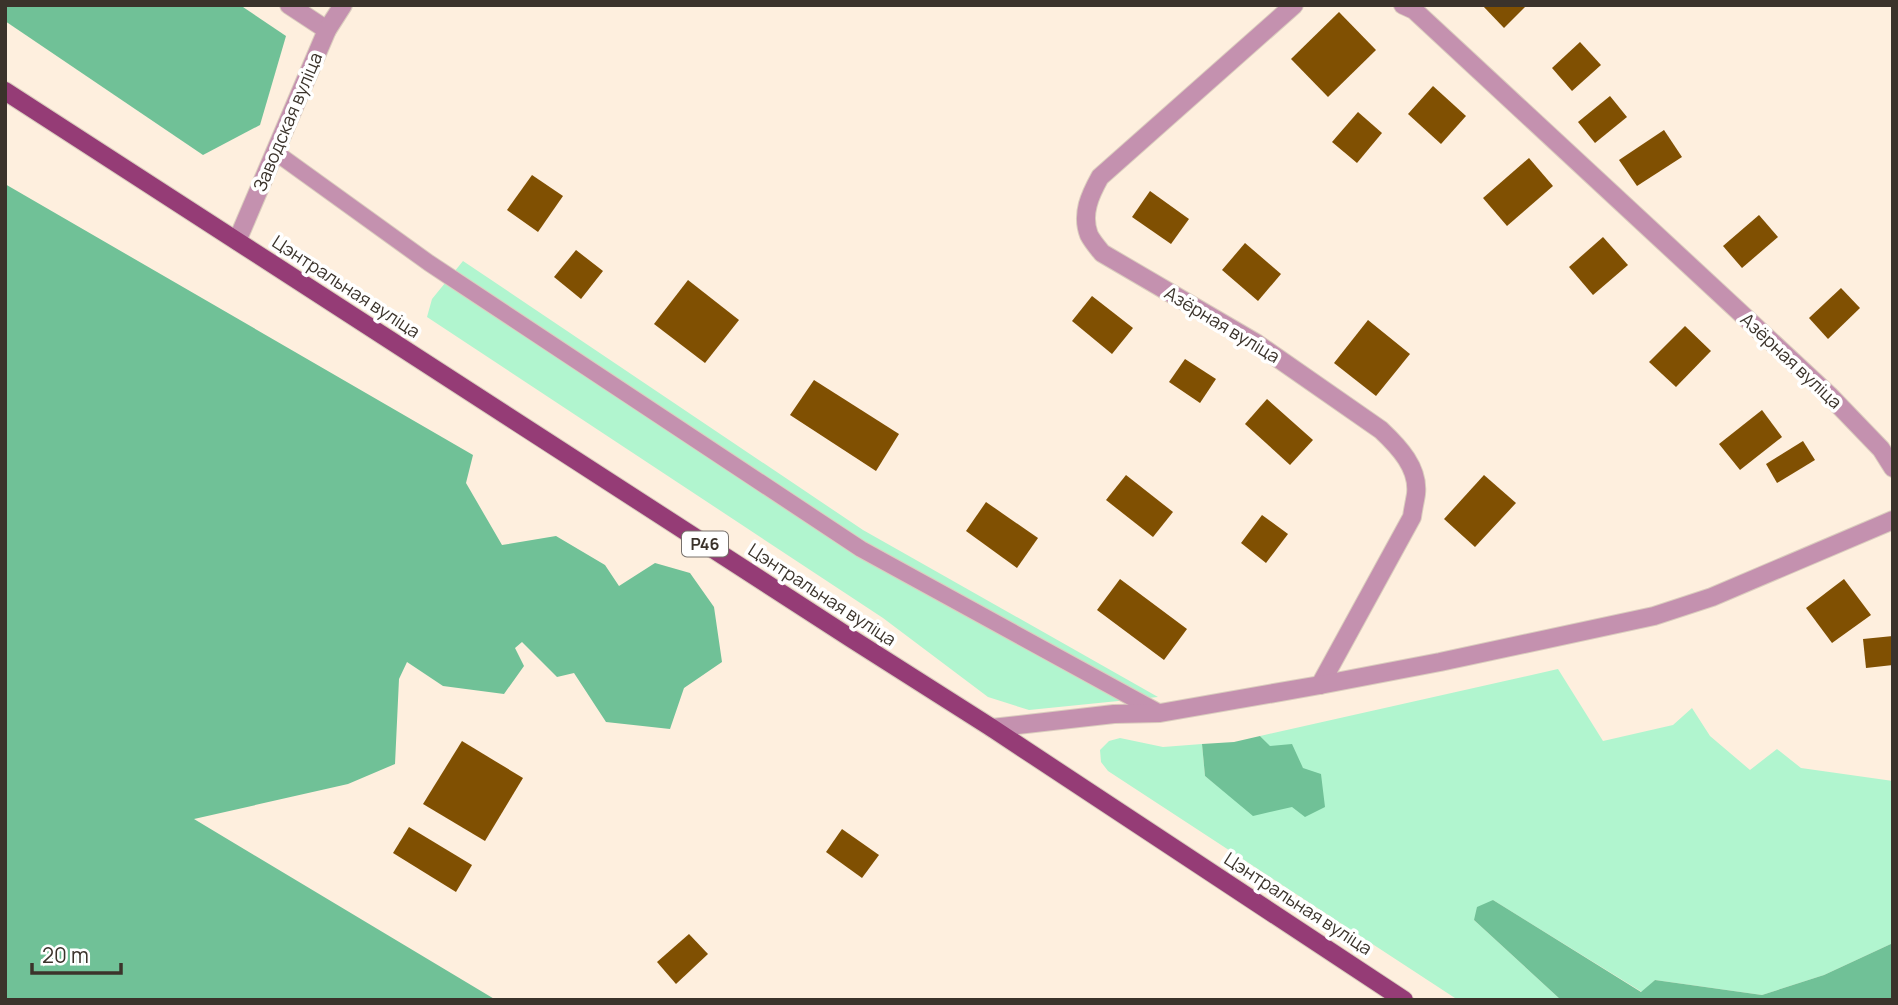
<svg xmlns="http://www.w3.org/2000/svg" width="1898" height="1005" viewBox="0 0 1898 1005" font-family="Manrope,sans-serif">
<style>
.green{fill:#b1f5cf}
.forest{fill:#70c197}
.building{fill:#805002}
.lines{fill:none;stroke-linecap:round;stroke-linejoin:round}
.service-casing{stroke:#dbcdbe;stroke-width:18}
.minor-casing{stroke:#dbcdbe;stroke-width:20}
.primary-casing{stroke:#dbcdbe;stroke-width:20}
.service{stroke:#c491af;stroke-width:16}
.minor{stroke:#c491af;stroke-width:18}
.primary{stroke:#953c76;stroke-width:18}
.labels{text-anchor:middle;stroke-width:7;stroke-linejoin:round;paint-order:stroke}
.shield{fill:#fff;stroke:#76706b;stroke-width:2}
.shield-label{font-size:16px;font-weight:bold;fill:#3b332b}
.street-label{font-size:18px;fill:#3b332b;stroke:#fff}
</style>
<rect width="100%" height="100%" fill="#feefde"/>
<g class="green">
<path d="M 463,261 L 863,530 L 1158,697 L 1029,710 L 988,697 L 883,618 L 427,317 L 432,299 Z"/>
<path d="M 1558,669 L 1603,741 L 1673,725 L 1692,708 L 1710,736 L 1750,770 L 1777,749 L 1801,768 L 1893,781 L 1893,943 L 1824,975 L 1762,995 L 1655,980 L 1642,992 L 1493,900 L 1474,920 L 1561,1000 L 1458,1000 L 1108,771 L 1101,762 L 1100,750 L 1109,741 L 1120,738 L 1163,747 L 1202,744 L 1205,776 L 1229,795 L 1303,768 L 1270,747 L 1260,736 Z"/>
</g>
<g class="forest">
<path d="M 5,5 L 240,5 L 286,36 L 260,125 L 203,155 L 5,21 Z"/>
<path d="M 5,184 L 473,455 L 466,483 L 502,545 L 556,536 L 605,565 L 619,586 L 655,563 L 690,573 L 714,607 L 722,662 L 684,688 L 670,729 L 606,722 L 574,673 L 557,677 L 522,642 L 515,648 L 524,666 L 504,694 L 443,686 L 407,662 L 399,679 L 395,764 L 348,784 L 194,819 L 496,1000 L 5,1000 Z"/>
<path d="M 1260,736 L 1270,746 L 1292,744 L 1303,768 L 1321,774 L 1325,807 L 1305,817 L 1292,807 L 1253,816 L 1205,776 L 1202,744 L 1234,742 Z"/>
<path d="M 1493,900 L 1641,992 L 1655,980 L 1762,995 L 1824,975 L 1893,943 L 1893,1000 L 1561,1000 L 1474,920 L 1477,907 Z"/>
</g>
<g class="building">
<path d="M 1482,5 L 1527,5 L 1504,28 Z"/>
<path d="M 1339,12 L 1376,50 L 1328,97 L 1291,59 Z"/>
<path d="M 1580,42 L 1601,65 L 1572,91 L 1552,68 Z"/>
<path d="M 1433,86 L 1466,116 L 1441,144 L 1408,114 Z"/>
<path d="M 1610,96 L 1627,117 L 1595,143 L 1578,122 Z"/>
<path d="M 1358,112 L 1382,133 L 1357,163 L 1332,142 Z"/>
<path d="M 1664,130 L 1682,157 L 1637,186 L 1619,160 Z"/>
<path d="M 1529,158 L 1553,186 L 1507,226 L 1483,198 Z"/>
<path d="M 532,175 L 563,196 L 538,232 L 507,210 Z"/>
<path d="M 1150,191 L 1189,219 L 1171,244 L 1132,217 Z"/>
<path d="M 1759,215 L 1778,237 L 1742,268 L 1723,246 Z"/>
<path d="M 1603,237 L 1628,265 L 1593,295 L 1569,267 Z"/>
<path d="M 1245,243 L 1281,274 L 1258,301 L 1222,270 Z"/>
<path d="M 576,250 L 603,271 L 581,299 L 554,277 Z"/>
<path d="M 688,280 L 739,320 L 705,363 L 654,324 Z"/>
<path d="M 1841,288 L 1860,308 L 1828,339 L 1809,318 Z"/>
<path d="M 1092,296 L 1133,328 L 1112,354 L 1072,321 Z"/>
<path d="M 1368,320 L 1410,354 L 1376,396 L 1334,363 Z"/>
<path d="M 1685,326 L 1711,351 L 1676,387 L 1649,362 Z"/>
<path d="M 1185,359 L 1216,379 L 1200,403 L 1169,382 Z"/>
<path d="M 814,380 L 899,434 L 876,471 L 790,415 Z"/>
<path d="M 1267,399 L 1313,440 L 1290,465 L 1245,424 Z"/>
<path d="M 1762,410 L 1782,437 L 1740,470 L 1719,444 Z"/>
<path d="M 1803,441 L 1815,460 L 1777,483 L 1766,464 Z"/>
<path d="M 1126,475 L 1173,512 L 1153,537 L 1106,500 Z"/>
<path d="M 1484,475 L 1516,503 L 1475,547 L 1444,519 Z"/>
<path d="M 986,502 L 1038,538 L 1017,568 L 966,531 Z"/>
<path d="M 1262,515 L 1288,534 L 1266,563 L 1241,543 Z"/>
<path d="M 1120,579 L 1187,629 L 1164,660 L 1097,610 Z"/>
<path d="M 1844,579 L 1871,615 L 1832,643 L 1806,608 Z"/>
<path d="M 1893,636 L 1893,665 L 1866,668 L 1863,639 Z"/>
<path d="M 462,741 L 523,778 L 485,841 L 423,804 Z"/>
<path d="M 409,827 L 472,865 L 456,892 L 393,853 Z"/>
<path d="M 842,829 L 879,855 L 862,878 L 826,852 Z"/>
<path d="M 689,934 L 708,954 L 676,984 L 657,962 Z"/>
</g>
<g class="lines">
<defs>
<path id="service" d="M 275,152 L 429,263 L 861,549 L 1160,713"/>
<g id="minor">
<path d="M 289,5 L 327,30"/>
<path d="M 1294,5 L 1100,177 C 1090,195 1081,214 1089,235 C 1092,241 1098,248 1102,253 L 1256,343 L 1381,430 C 1399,447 1419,468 1416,494 C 1415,501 1413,509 1412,517 L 1320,685"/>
<path d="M 1403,5 L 1414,10 L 1829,395 L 1881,449 L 1893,468"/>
<path d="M 237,241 L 327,30 L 343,5"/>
<path d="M 992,728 L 1114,714 L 1160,713 L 1320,685 L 1440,662 L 1654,616 L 1712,597 L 1893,520"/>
</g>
<path id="primary" d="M 5,91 L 852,639 L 992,728 L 1404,1000"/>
</defs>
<use href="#service" class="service-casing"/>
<use href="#minor" class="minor-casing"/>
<use href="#primary" class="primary-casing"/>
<use href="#service" class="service"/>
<use href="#minor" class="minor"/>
<use href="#primary" class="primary"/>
</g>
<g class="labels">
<rect class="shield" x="682" y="531.5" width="46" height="25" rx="5"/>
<g class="shield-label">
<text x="705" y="550">Р46</text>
</g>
<g class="street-label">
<text transform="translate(288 122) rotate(-67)" y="6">Заводская вуліца</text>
<text transform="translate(346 287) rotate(33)" y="6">Цэнтральная вуліца</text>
<text transform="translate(1222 325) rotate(31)" y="6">Азёрная вуліца</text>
<text transform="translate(1791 361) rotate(43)" y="6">Азёрная вуліца</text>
<text transform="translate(822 595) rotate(33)" y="6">Цэнтральная вуліца</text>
<text transform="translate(1298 904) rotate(33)" y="6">Цэнтральная вуліца</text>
</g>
</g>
<rect width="1898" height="1005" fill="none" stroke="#3b332b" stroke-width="14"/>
<path d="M32 963v10h89v-10" fill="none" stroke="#3b332b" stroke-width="3.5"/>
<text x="42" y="963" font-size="21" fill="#3b332b" stroke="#ffffff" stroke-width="5" paint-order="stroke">20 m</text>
</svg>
